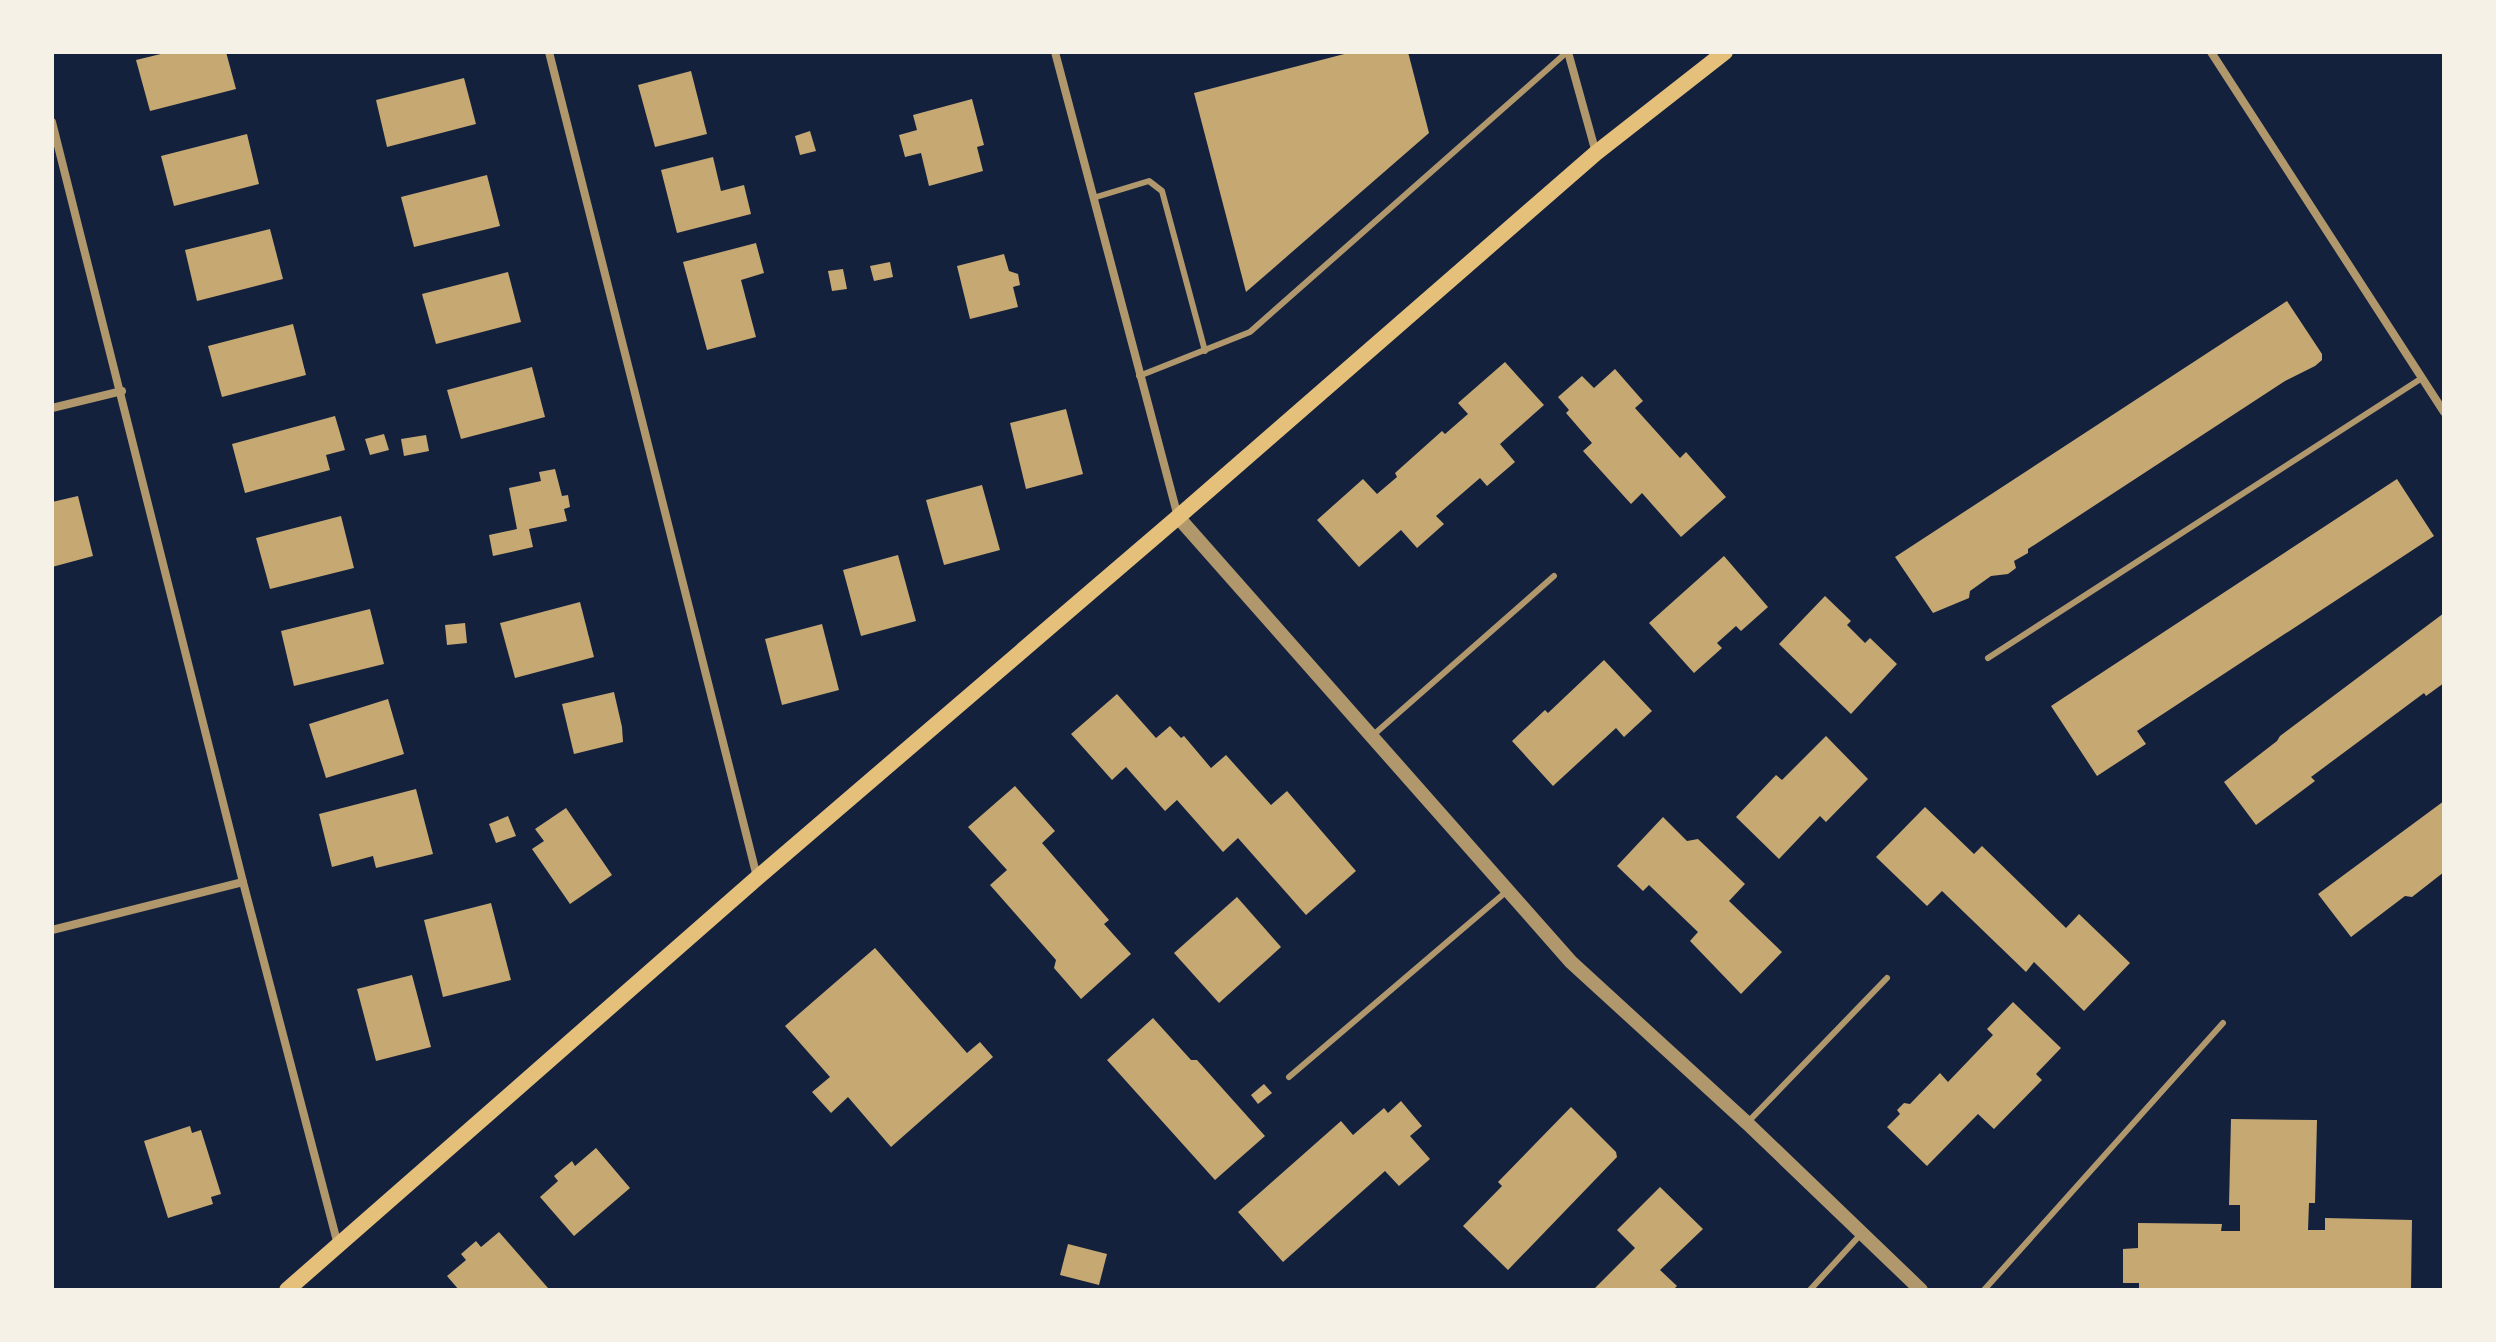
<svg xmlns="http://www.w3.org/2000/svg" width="2496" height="1342" viewBox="0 0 2496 1342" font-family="Barlow,sans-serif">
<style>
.building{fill:#c6a872}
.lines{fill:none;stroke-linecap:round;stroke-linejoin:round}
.service{stroke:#b1986c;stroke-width:6}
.minor{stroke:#b1986c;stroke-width:8}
.tertiary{stroke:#b1986c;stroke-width:14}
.secondary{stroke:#e5c07b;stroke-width:16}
</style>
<rect width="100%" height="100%" fill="#14213d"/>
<g class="building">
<path d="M 169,52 L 226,52 L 236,89 L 150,111 L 136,60 Z"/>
<path d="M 1352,52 L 1408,52 L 1429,133 L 1246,292 L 1194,93 Z"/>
<path d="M 691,71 L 707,134 L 655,147 L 638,85 Z"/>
<path d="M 464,78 L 476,124 L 387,147 L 376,100 Z"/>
<path d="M 972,99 L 984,145 L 977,147 L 983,171 L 929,186 L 921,153 L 905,157 L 899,135 L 917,130 L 913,115 Z"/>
<path d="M 810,131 L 816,151 L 800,155 L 795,136 Z"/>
<path d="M 247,134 L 259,184 L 174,206 L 161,156 Z"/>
<path d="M 713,157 L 721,191 L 744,185 L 751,214 L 677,233 L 661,170 Z"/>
<path d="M 487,175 L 500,226 L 414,247 L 401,197 Z"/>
<path d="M 270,229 L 283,279 L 197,301 L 185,250 Z"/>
<path d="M 756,243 L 764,273 L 741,280 L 756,337 L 707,350 L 683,262 Z"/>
<path d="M 1004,254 L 1009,271 L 1018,274 L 1020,285 L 1013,287 L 1018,307 L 970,319 L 957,266 Z"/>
<path d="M 890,262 L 893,277 L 874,281 L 870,266 Z"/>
<path d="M 843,269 L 847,289 L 832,291 L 828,271 Z"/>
<path d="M 508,272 L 521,322 L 436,344 L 422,294 Z"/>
<path d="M 2287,301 L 2322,354 L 2322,360 L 2315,366 L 2285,381 L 2028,549 L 2028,553 L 2014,561 L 2016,568 L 2008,574 L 1991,576 L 1970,591 L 1969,598 L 1933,613 L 1895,557 Z"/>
<path d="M 293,324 L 306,375 L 222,397 L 208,346 Z"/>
<path d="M 1505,362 L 1544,405 L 1500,444 L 1515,462 L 1487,486 L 1480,478 L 1436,516 L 1444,524 L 1417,548 L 1401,530 L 1359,567 L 1317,520 L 1363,479 L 1377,494 L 1397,477 L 1395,473 L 1442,431 L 1445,434 L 1468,414 L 1458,403 Z"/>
<path d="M 532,367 L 545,417 L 461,439 L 447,390 Z"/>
<path d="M 1615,369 L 1643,401 L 1635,408 L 1680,458 L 1686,452 L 1726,497 L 1681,537 L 1642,493 L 1631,504 L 1583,451 L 1592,443 L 1566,413 L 1569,410 L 1558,397 L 1582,376 L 1594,388 Z"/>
<path d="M 1066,409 L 1083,474 L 1026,489 L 1010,423 Z"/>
<path d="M 335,416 L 345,450 L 326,455 L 330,470 L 245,493 L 232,444 Z"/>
<path d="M 384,434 L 389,450 L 370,455 L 365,439 Z"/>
<path d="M 426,435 L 429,451 L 404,456 L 401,439 Z"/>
<path d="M 555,469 L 562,496 L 568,495 L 570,507 L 564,509 L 567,521 L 529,529 L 533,547 L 493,556 L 489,535 L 517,529 L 509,488 L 541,481 L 539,472 Z"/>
<path d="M 2397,479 L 2434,536 L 2137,731 L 2146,744 L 2097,776 L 2051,706 Z"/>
<path d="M 982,485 L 1000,550 L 944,565 L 926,500 Z"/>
<path d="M 78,496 L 93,556 L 52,567 L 52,502 Z"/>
<path d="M 341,516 L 354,568 L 270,589 L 256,538 Z"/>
<path d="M 898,555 L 916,621 L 861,636 L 843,570 Z"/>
<path d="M 1724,556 L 1768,607 L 1741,631 L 1736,626 L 1717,643 L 1722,648 L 1694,673 L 1649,623 Z"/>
<path d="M 1825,596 L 1851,621 L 1847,625 L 1865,643 L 1870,638 L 1897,664 L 1851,714 L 1779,644 Z"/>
<path d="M 580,602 L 594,657 L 515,678 L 500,623 Z"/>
<path d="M 370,609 L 384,664 L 294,686 L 281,631 Z"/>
<path d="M 2444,613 L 2444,683 L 2426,696 L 2424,693 L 2311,777 L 2315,781 L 2256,825 L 2224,782 L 2277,741 L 2280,736 Z"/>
<path d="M 465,623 L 467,643 L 447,645 L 445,625 Z"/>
<path d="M 822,624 L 839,690 L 782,705 L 765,639 Z"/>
<path d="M 1604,660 L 1652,711 L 1624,737 L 1616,728 L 1553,786 L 1512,741 L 1545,710 L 1548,713 Z"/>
<path d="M 614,692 L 622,727 L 623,742 L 574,754 L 562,704 Z"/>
<path d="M 1117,694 L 1156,738 L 1170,726 L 1181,738 L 1184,736 L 1211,768 L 1226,755 L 1271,805 L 1287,791 L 1356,871 L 1306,915 L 1238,838 L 1223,852 L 1177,800 L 1165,811 L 1126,767 L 1112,780 L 1071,734 Z"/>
<path d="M 388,699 L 404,754 L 326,778 L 309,724 Z"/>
<path d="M 1826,736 L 1868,779 L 1826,822 L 1820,816 L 1779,859 L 1736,817 L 1776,775 L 1782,780 Z"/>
<path d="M 1015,786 L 1055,831 L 1042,843 L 1109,920 L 1104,924 L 1131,954 L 1081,999 L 1054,968 L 1056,960 L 990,885 L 1007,870 L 968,827 Z"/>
<path d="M 416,789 L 433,854 L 376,868 L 373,856 L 332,867 L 319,814 Z"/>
<path d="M 2444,801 L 2444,872 L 2412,897 L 2405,896 L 2351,937 L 2318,894 Z"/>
<path d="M 1925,807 L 1974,854 L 1982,846 L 2066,928 L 2079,914 L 2130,963 L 2084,1011 L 2034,962 L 2026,972 L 1942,891 L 1927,906 L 1876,857 Z"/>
<path d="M 566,808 L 612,875 L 570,904 L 532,849 L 544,841 L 535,829 Z"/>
<path d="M 508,816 L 516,836 L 496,843 L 489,824 Z"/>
<path d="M 1663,817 L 1687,841 L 1698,839 L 1745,884 L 1729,901 L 1782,952 L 1741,994 L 1690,941 L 1698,932 L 1649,885 L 1643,891 L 1617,866 Z"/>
<path d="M 1237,897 L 1281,947 L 1219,1003 L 1174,953 Z"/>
<path d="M 491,903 L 511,980 L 443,997 L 424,920 Z"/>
<path d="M 875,948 L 967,1053 L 980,1042 L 993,1057 L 891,1147 L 848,1097 L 831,1113 L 812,1092 L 830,1077 L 785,1026 Z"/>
<path d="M 412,975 L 431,1047 L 376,1061 L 357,989 Z"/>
<path d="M 2013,1002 L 2061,1048 L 2036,1074 L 2042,1080 L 1994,1129 L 1978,1114 L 1927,1166 L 1887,1127 L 1900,1114 L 1897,1110 L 1904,1103 L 1910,1104 L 1940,1073 L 1948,1082 L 1993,1035 L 1987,1029 Z"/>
<path d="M 1153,1018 L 1191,1060 L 1197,1060 L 1265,1136 L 1215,1180 L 1107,1060 Z"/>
<path d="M 1264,1084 L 1272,1093 L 1258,1104 L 1251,1095 Z"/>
<path d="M 1401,1101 L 1422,1126 L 1410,1136 L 1430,1159 L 1399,1186 L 1385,1171 L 1283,1262 L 1238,1212 L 1341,1121 L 1353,1135 L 1384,1108 L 1388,1113 Z"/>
<path d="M 1571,1107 L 1616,1152 L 1617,1157 L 1508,1270 L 1463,1226 L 1502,1186 L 1498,1182 Z"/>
<path d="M 2231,1119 L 2317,1120 L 2315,1203 L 2309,1203 L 2308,1230 L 2325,1230 L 2325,1218 L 2412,1220 L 2411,1290 L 2139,1290 L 2139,1283 L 2123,1283 L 2123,1249 L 2138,1248 L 2138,1223 L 2222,1224 L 2221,1231 L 2240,1231 L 2240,1205 L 2229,1205 Z"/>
<path d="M 190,1126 L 192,1133 L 201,1130 L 221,1194 L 211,1197 L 213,1204 L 168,1218 L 144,1141 Z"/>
<path d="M 596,1148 L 630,1188 L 574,1236 L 540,1197 L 558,1181 L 554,1176 L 572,1161 L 575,1166 Z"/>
<path d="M 1660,1187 L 1703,1229 L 1660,1270 L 1677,1286 L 1673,1290 L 1593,1290 L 1635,1248 L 1617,1230 Z"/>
<path d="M 499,1232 L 548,1288 L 545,1290 L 459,1290 L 447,1276 L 466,1260 L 461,1254 L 476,1241 L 481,1247 Z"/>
<path d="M 1068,1244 L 1107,1254 L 1099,1285 L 1060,1275 Z"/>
</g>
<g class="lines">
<g class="service">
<path d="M 1093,198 L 1149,181 L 1162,191 L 1205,351"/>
<path d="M 1139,376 L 1250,332 L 1567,52"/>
<path d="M 1988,658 L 2422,378"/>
<path d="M 1371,737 L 1554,576"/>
<path d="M 1289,1077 L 1507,891"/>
<path d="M 1747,1123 L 1887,978"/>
<path d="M 1810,1290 L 1861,1234"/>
<path d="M 1984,1290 L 2223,1023"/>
</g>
<g class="minor">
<path d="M 549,52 L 757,877"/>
<path d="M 1055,52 L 1178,517"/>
<path d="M 1568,52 L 1596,153"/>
<path d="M 2211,52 L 2444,412"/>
<path d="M 52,122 L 243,882 L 338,1245"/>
<path d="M 52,408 L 122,391"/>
<path d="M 52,930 L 243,882"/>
</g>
<path class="tertiary" d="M 1178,517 L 1571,962 L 1747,1123 L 1921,1290"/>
<path class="secondary" d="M 287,1290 L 757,878 L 1178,517 L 1596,153 L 1725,52"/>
</g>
<rect width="2496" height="1342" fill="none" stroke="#f6f1e7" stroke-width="108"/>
</svg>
